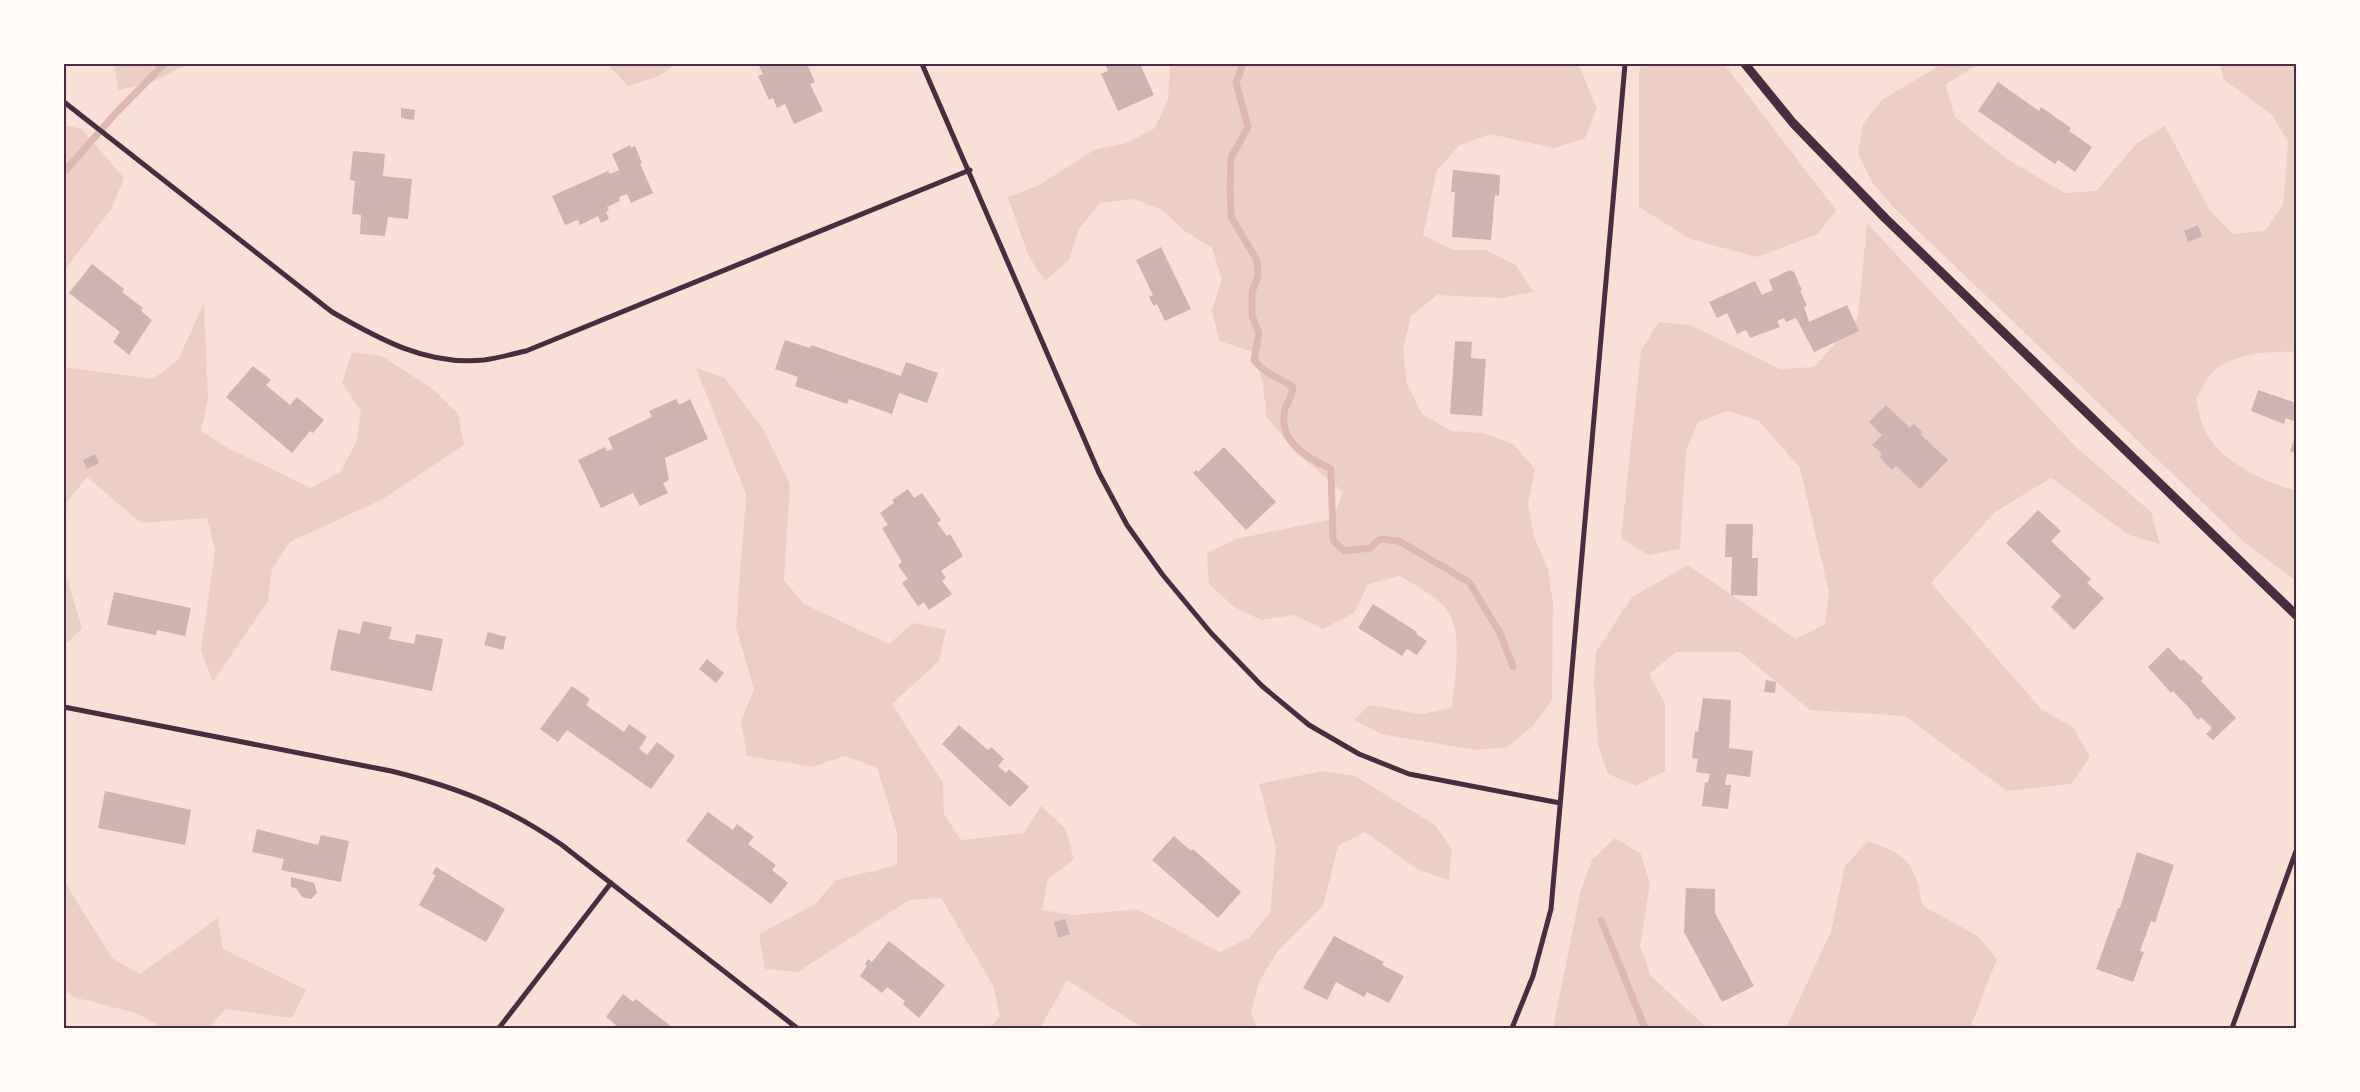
<svg xmlns="http://www.w3.org/2000/svg" width="2360" height="1092" viewBox="0 0 2360 1092" font-family="'PT Sans',sans-serif">
<style>
.green{fill:#ebcfc5}
.lines{fill:none;stroke-linecap:round;stroke-linejoin:round}
.stream{stroke:#dcb8b0;stroke-width:7}
.building{fill:#ccb4b1}
.minor{stroke:#4a2c40;stroke-width:5}
.tertiary{stroke:#4a2c40;stroke-width:9}
.neatline{fill:none;stroke:#4a2c40;stroke-width:2}
</style>
<rect width="100%" height="100%" fill="#f7e1d7"/>
<g class="green">
<path d="M 114,64 L 188,64 L 151,83 L 118,90 Z"/>
<path d="M 607,64 L 676,64 L 659,76 L 628,86 Z"/>
<path d="M 1170,64 L 1578,64 L 1597,108 L 1585,138 L 1554,148 L 1490,134 L 1460,145 L 1437,170 L 1423,235 L 1453,250 L 1486,250 L 1516,265 L 1533,292 L 1501,298 L 1437,295 L 1411,316 L 1403,349 L 1407,383 L 1422,414 L 1451,431 L 1483,433 L 1513,444 L 1535,469 L 1528,503 L 1534,537 L 1548,569 L 1553,602 L 1552,700 L 1533,726 L 1507,747 L 1476,750 L 1381,734 L 1354,720 L 1369,705 L 1420,714 L 1452,708 C 1454,680 1463,638 1449,613 C 1442,599 1413,584 1400,576 L 1368,584 L 1354,613 L 1323,629 L 1294,615 L 1261,620 L 1234,607 L 1209,584 L 1207,553 L 1236,539 L 1333,519 L 1343,492 L 1294,451 L 1266,416 L 1263,383 L 1253,352 L 1219,341 L 1212,310 L 1222,279 L 1212,248 L 1186,232 L 1162,210 L 1133,199 L 1100,203 L 1079,229 L 1069,260 L 1045,281 L 1028,255 L 1008,197 L 1039,185 L 1094,150 L 1127,143 L 1155,128 L 1168,99 Z"/>
<path d="M 1642,64 L 1724,64 L 1836,210 L 1818,234 L 1757,257 L 1690,239 L 1639,207 L 1639,72 Z"/>
<path d="M 1939,64 L 1979,64 L 1945,85 L 1955,117 L 2007,159 L 2065,193 L 2096,191 L 2137,143 L 2165,126 L 2210,211 L 2233,234 L 2265,231 L 2283,205 L 2288,143 L 2273,116 L 2223,79 L 2221,64 L 2296,64 L 2296,234 L 2294,240 L 2296,249 L 2296,352 C 2270,351 2233,353 2213,372 C 2206,378 2201,391 2196,399 C 2199,409 2200,420 2204,429 C 2216,458 2267,485 2296,490 L 2296,581 L 2245,543 L 1892,206 L 1872,182 L 1858,154 L 1863,124 L 1882,100 L 1937,67 Z"/>
<path d="M 64,125 L 82,129 L 124,178 L 112,208 L 64,271 Z"/>
<path d="M 1867,223 L 2075,446 L 2151,512 L 2160,544 L 2129,535 L 2051,478 L 1995,512 L 1931,583 L 2042,710 L 2073,727 L 2090,757 L 2071,784 L 2007,791 L 1905,716 L 1810,710 L 1740,652 L 1676,652 L 1649,674 L 1665,704 L 1665,771 L 1636,786 L 1608,774 L 1598,745 L 1594,682 L 1596,652 L 1632,597 L 1688,565 L 1796,639 L 1825,624 L 1829,592 L 1800,468 L 1759,421 L 1728,411 L 1698,422 L 1686,451 L 1680,549 L 1648,555 L 1621,538 L 1641,350 L 1659,322 L 1690,325 L 1780,369 L 1814,367 L 1858,318 Z"/>
<path d="M 204,303 L 208,399 L 201,431 L 226,447 L 311,488 L 340,472 L 356,443 L 361,411 L 342,383 L 352,352 L 382,356 L 434,390 L 458,414 L 464,445 L 383,499 L 290,542 L 272,569 L 268,601 L 213,682 L 201,650 L 215,550 L 207,518 L 141,523 L 87,477 L 67,502 L 64,557 L 64,367 L 153,379 L 178,360 Z"/>
<path d="M 696,368 L 725,378 L 763,429 L 790,484 L 784,580 L 804,604 L 889,644 L 913,623 L 946,630 L 939,661 L 892,704 L 943,783 L 944,814 L 961,840 L 1024,833 L 1041,806 L 1065,828 L 1074,859 L 1048,879 L 1042,910 L 1074,915 L 1137,909 L 1219,952 L 1249,938 L 1270,913 L 1276,848 L 1259,784 L 1323,771 L 1355,776 L 1435,825 L 1452,849 L 1449,880 L 1419,870 L 1365,832 L 1338,846 L 1323,906 L 1277,952 L 1260,980 L 1251,1012 L 1257,1028 L 1143,1028 L 1067,980 L 1040,1028 L 989,1028 L 1000,1017 L 993,985 L 941,898 L 909,900 L 798,972 L 765,969 L 759,934 L 815,904 L 836,880 L 897,865 L 897,832 L 877,768 L 845,756 L 813,767 L 747,756 L 741,721 L 754,690 L 736,627 L 746,494 Z"/>
<path d="M 64,569 L 82,628 L 64,646 Z"/>
<path d="M 1615,838 L 1641,854 L 1650,884 L 1640,946 L 1651,976 L 1707,1028 L 1553,1028 L 1581,890 L 1592,860 Z"/>
<path d="M 1868,841 C 1910,856 1914,863 1923,906 L 1978,936 L 1997,959 L 1970,1028 L 1785,1028 L 1790,1020 L 1831,931 L 1845,866 Z"/>
<path d="M 64,881 L 112,958 L 140,974 L 218,918 L 223,949 L 306,990 L 292,1018 L 226,1009 L 208,1028 L 163,1028 L 136,1013 L 73,997 L 64,989 Z"/>
</g>
<g class="lines">
<g class="stream">
<path d="M 1243,64 L 1236,82 L 1248,127 L 1231,158 L 1230,188 L 1231,217 L 1257,260 L 1258,276 L 1252,292 L 1252,316 L 1259,333 L 1254,360 C 1265,374 1278,377 1293,387 C 1292,398 1288,400 1285,409 C 1277,441 1306,457 1331,469 L 1333,540 L 1344,551 L 1370,548 L 1380,539 L 1399,541 L 1469,582 L 1500,633 L 1513,667"/>
<path d="M 64,172 L 115,114 L 164,64"/>
<path d="M 1601,920 L 1645,1028"/>
</g>
</g>
<g class="building">
<path d="M 758,64 L 807,64 L 815,82 L 810,84 L 823,111 L 794,124 L 785,104 L 777,108 L 773,98 L 769,100 L 758,76 L 763,74 Z"/>
<path d="M 1105,64 L 1140,64 L 1154,95 L 1118,111 L 1101,74 L 1108,71 Z"/>
<path d="M 1998,82 L 2039,111 L 2041,107 L 2071,128 L 2069,131 L 2092,147 L 2075,172 L 2058,160 L 2055,164 L 1978,111 Z"/>
<path d="M 401,108 L 415,110 L 414,120 L 401,118 Z"/>
<path d="M 630,145 L 631,148 L 635,146 L 642,163 L 640,164 L 653,193 L 631,203 L 627,194 L 619,197 L 620,201 L 607,207 L 609,210 L 606,212 L 609,219 L 601,223 L 598,216 L 580,225 L 578,220 L 565,225 L 552,196 L 608,171 L 610,174 L 619,170 L 612,154 Z"/>
<path d="M 353,151 L 385,154 L 383,176 L 412,179 L 408,219 L 388,217 L 385,236 L 360,234 L 361,215 L 352,214 L 355,181 L 350,180 Z"/>
<path d="M 1453,170 L 1500,175 L 1499,196 L 1495,195 L 1491,240 L 1452,237 L 1455,192 L 1451,192 Z"/>
<path d="M 2198,225 L 2202,236 L 2188,242 L 2184,231 Z"/>
<path d="M 1161,247 L 1191,309 L 1165,321 L 1157,304 L 1154,306 L 1149,297 L 1153,295 L 1136,260 Z"/>
<path d="M 92,264 L 124,289 L 122,292 L 143,308 L 141,311 L 152,320 L 129,355 L 113,342 L 120,332 L 69,293 Z"/>
<path d="M 1790,270 L 1794,272 L 1802,290 L 1800,291 L 1807,305 L 1804,307 L 1809,322 L 1847,305 L 1859,331 L 1814,352 L 1796,318 L 1786,322 L 1784,318 L 1777,321 L 1780,327 L 1750,338 L 1746,330 L 1737,334 L 1727,313 L 1717,318 L 1709,302 L 1755,281 L 1762,295 L 1773,290 L 1769,280 Z"/>
<path d="M 785,340 L 810,348 L 811,345 L 901,376 L 906,362 L 938,373 L 927,403 L 899,393 L 892,414 L 849,399 L 847,404 L 795,386 L 798,377 L 775,369 Z"/>
<path d="M 1455,341 L 1472,342 L 1471,358 L 1486,359 L 1482,416 L 1450,414 Z"/>
<path d="M 253,366 L 271,380 L 266,385 L 290,405 L 297,397 L 324,420 L 313,433 L 310,431 L 292,453 L 226,397 Z"/>
<path d="M 2258,390 L 2296,403 L 2296,422 L 2286,418 L 2284,424 L 2251,411 Z"/>
<path d="M 676,399 L 679,405 L 690,399 L 708,439 L 665,458 L 669,480 L 663,483 L 668,493 L 640,506 L 633,493 L 601,508 L 578,460 L 605,447 L 607,451 L 613,449 L 608,438 L 652,417 L 649,411 Z"/>
<path d="M 1886,405 L 1910,428 L 1914,424 L 1922,432 L 1920,434 L 1948,460 L 1920,489 L 1896,466 L 1892,470 L 1879,457 L 1882,454 L 1872,445 L 1882,435 L 1869,422 Z"/>
<path d="M 2296,434 L 2296,454 L 2290,451 Z"/>
<path d="M 1224,447 L 1276,502 L 1246,530 L 1193,473 L 1196,470 L 1198,472 Z"/>
<path d="M 95,454 L 99,463 L 87,469 L 83,460 Z"/>
<path d="M 908,489 L 914,498 L 922,493 L 941,520 L 937,523 L 947,536 L 950,534 L 963,556 L 941,571 L 946,578 L 942,581 L 952,594 L 929,610 L 924,602 L 918,606 L 902,583 L 908,579 L 898,565 L 902,562 L 882,528 L 888,525 L 880,513 L 894,503 L 892,500 Z"/>
<path d="M 2038,510 L 2061,531 L 2051,541 L 2091,579 L 2087,583 L 2104,598 L 2074,630 L 2051,607 L 2061,596 L 2006,543 Z"/>
<path d="M 1726,524 L 1753,524 L 1752,558 L 1758,558 L 1757,596 L 1731,595 L 1732,557 L 1725,557 Z"/>
<path d="M 114,592 L 191,608 L 185,636 L 157,630 L 156,635 L 107,625 Z"/>
<path d="M 1373,604 L 1417,632 L 1416,634 L 1427,641 L 1417,655 L 1407,649 L 1402,656 L 1358,628 Z"/>
<path d="M 363,621 L 392,627 L 389,639 L 414,644 L 416,634 L 443,639 L 432,691 L 330,670 L 338,629 L 360,634 Z"/>
<path d="M 488,632 L 506,637 L 503,650 L 484,645 Z"/>
<path d="M 2168,647 L 2181,661 L 2183,659 L 2203,678 L 2201,681 L 2236,718 L 2213,740 L 2206,734 L 2212,728 L 2201,717 L 2198,720 L 2191,712 L 2192,711 L 2173,691 L 2171,693 L 2148,667 Z"/>
<path d="M 707,659 L 724,673 L 716,683 L 699,669 Z"/>
<path d="M 1766,680 L 1776,682 L 1775,693 L 1764,692 Z"/>
<path d="M 572,686 L 590,699 L 586,705 L 624,732 L 629,724 L 647,737 L 639,749 L 647,755 L 657,742 L 675,756 L 651,789 L 567,730 L 558,742 L 540,729 Z"/>
<path d="M 1703,698 L 1731,700 L 1729,748 L 1753,751 L 1750,777 L 1727,774 L 1725,785 L 1731,785 L 1728,809 L 1702,806 L 1705,782 L 1708,783 L 1710,774 L 1696,772 L 1698,759 L 1692,758 L 1695,731 L 1698,732 Z"/>
<path d="M 959,725 L 988,750 L 991,747 L 1004,759 L 998,766 L 1006,773 L 1009,769 L 1029,787 L 1010,807 L 942,744 Z"/>
<path d="M 105,791 L 191,810 L 185,845 L 98,828 Z"/>
<path d="M 708,812 L 733,830 L 737,824 L 754,837 L 748,844 L 776,865 L 772,870 L 788,883 L 771,904 L 686,841 Z"/>
<path d="M 257,829 L 318,845 L 321,835 L 349,841 L 341,882 L 281,870 L 284,859 L 252,852 Z"/>
<path d="M 1174,836 L 1191,851 L 1193,849 L 1241,892 L 1218,918 L 1152,860 Z"/>
<path d="M 2137,852 L 2174,865 L 2155,923 L 2151,921 L 2140,951 L 2144,952 L 2133,982 L 2096,969 L 2118,908 L 2120,908 Z"/>
<path d="M 436,867 L 505,909 L 486,942 L 419,905 L 436,875 L 432,874 Z"/>
<path d="M 291,877 L 314,883 L 317,893 L 311,899 L 302,897 L 296,888 L 291,887 Z"/>
<path d="M 1686,888 L 1715,889 L 1715,913 L 1754,986 L 1722,1002 L 1684,932 Z"/>
<path d="M 1065,919 L 1070,934 L 1058,938 L 1054,922 Z"/>
<path d="M 1334,936 L 1384,962 L 1382,965 L 1404,976 L 1389,1003 L 1367,992 L 1364,997 L 1336,982 L 1327,1000 L 1303,988 Z"/>
<path d="M 889,941 L 945,985 L 919,1018 L 903,1004 L 905,1001 L 887,987 L 882,993 L 860,976 L 867,966 L 865,964 L 868,959 L 872,962 Z"/>
<path d="M 623,994 L 633,1002 L 636,999 L 673,1028 L 616,1028 L 614,1027 L 616,1025 L 606,1017 Z"/>
</g>
<g class="lines">
<g class="minor">
<path d="M 922,64 L 1099,473 L 1127,525 L 1162,574 L 1211,633 L 1262,686 L 1309,725 L 1359,754 L 1409,774 L 1560,803"/>
<path d="M 64,102 L 332,312 C 379,339 427,366 484,360 C 498,358 512,354 526,351 L 970,170"/>
<path d="M 64,707 L 391,771 C 456,787 506,806 562,845 L 797,1028"/>
<path d="M 499,1028 L 611,883"/>
<path d="M 1512,1028 L 1533,976 L 1551,909 L 1625,64"/>
<path d="M 2232,1028 L 2296,851"/>
</g>
<path class="tertiary" d="M 1745,64 L 1793,123 L 1885,218 L 2296,615"/>
</g>
<rect width="2360" height="1092" fill="none" stroke="#fffaf5" stroke-width="130"/>
<rect x="65" y="65" width="2230" height="962" class="neatline"/>
</svg>
